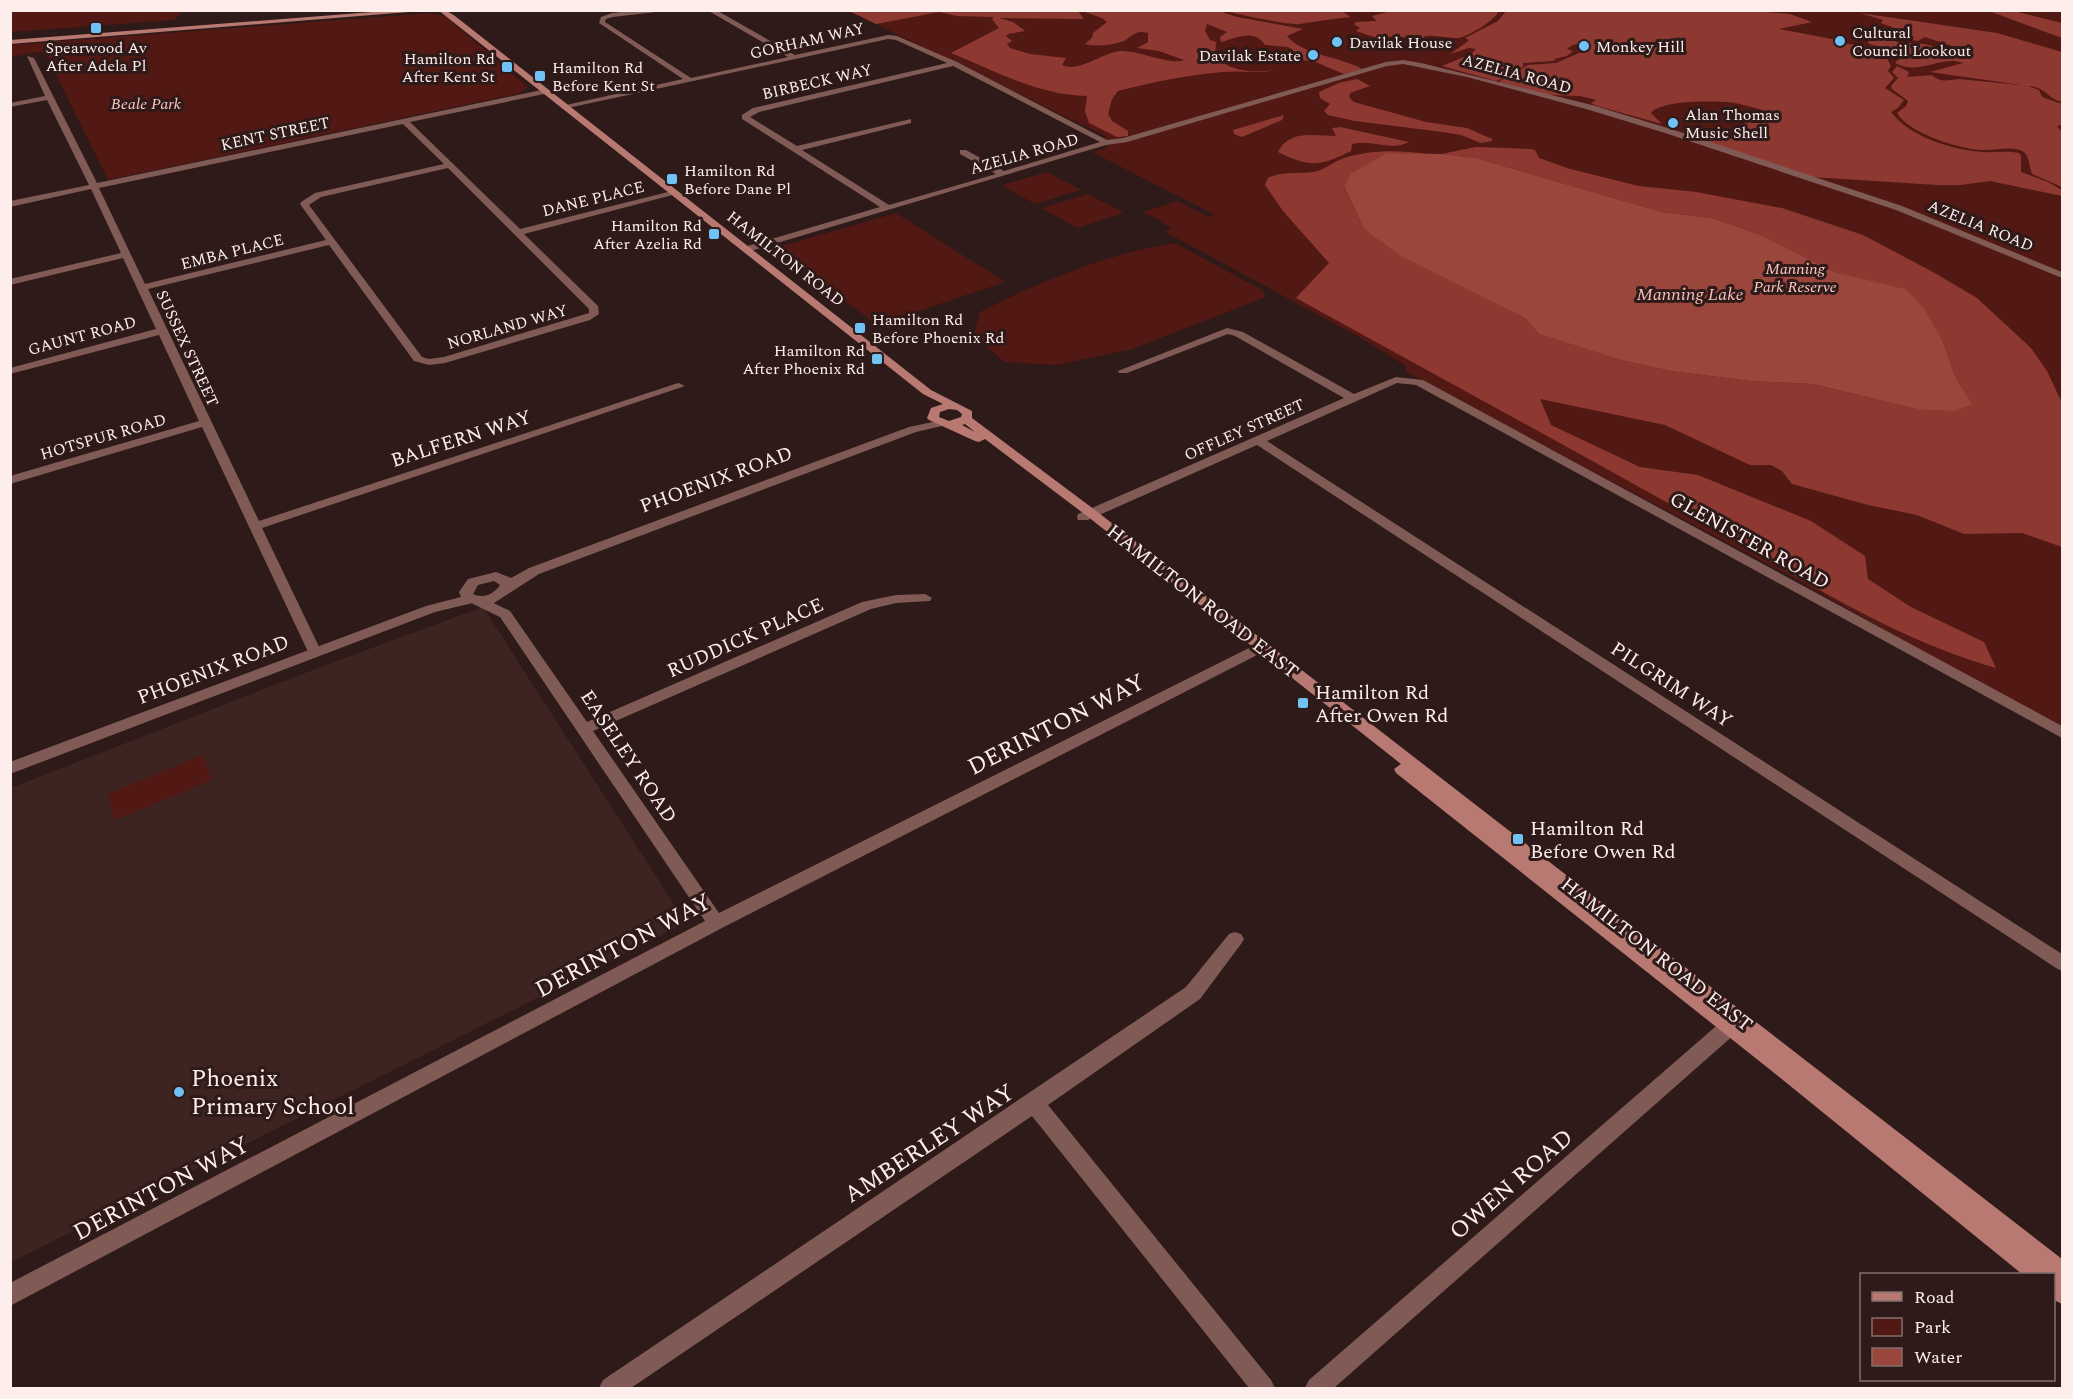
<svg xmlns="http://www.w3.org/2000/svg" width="2073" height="1399" viewBox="0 0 2073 1399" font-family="Spectral,serif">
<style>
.built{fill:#3e2421}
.green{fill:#521814}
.forest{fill:#8d3931}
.water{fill:#9b463d}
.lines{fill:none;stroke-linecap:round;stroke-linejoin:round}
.minor{fill:#805a54;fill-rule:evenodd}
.tertiary{fill:#805a54;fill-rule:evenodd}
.secondary{fill:#b77971;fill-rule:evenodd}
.poi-dot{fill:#70c1f4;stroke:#2e1a18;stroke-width:2}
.labels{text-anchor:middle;stroke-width:6;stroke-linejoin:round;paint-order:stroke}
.far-poi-label{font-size:16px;fill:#fdeeec;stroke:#2e1a18;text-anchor:start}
.far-street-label{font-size:16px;fill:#fdeeec;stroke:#2e1a18}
.far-park-label{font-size:16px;font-style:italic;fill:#fac8c1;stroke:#2e1a18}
.far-water-label{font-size:18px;font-style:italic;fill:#f2c0b9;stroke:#2e1a18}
.street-label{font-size:20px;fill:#fdeeec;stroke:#2e1a18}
.poi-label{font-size:20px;fill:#fdeeec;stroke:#2e1a18;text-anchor:start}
.near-street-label{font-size:24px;fill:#fdeeec;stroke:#2e1a18}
.near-poi-label{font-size:24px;fill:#fdeeec;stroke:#2e1a18;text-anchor:start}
</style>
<rect width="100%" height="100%" fill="#2e1a18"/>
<path class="built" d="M 483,607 L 686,923 L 11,1262 L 11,788 L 323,666 Z"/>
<g class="green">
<path d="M 11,10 L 184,10 L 184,11 L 174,20 L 11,32 Z"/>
<path d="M 849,11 L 2062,11 L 2062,731 L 1790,576 L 1406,372 L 1406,366 L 1361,338 L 1165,232 L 1172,229 L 1160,222 L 1161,221 L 1142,212 L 1178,201 L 1209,217 L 1215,215 L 1092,152 L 1107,148 L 1105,136 Z"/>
<path d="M 429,13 L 445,16 L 528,87 L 521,93 L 108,180 L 47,56 L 40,52 L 11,57 L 11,45 Z"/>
<path d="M 1047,172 L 1081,190 L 1035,204 L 1002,185 Z"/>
<path d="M 1088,194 L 1124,213 L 1077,228 L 1042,208 Z"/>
<path d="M 896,213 L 1005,282 L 877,325 L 775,248 Z"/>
<path d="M 1175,243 L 1262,290 L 1266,297 L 1132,349 L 1057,365 L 1004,362 L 974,335 L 980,312 C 1041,281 1108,253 1175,243 Z"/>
<path d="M 202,755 L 212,780 L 115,820 L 108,794 Z"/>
</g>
<g class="forest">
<path d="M 1739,10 L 1790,14 L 1812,22 L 1779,29 L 1832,39 L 1840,43 L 1877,47 L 1883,51 L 1891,66 L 1888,71 L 1894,78 L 1885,88 L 1904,100 L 1898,108 L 1891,112 C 1910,137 1950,149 1981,152 C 1993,153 2006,150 2019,153 L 2021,156 L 2021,172 L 2048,182 L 2062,190 L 2062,196 L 1990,181 L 1960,185 L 1937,185 L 1811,177 L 1700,141 L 1714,135 L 1733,133 L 1751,117 L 1766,111 C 1753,108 1738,102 1724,102 C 1708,101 1661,100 1651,113 L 1662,124 L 1597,106 L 1591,103 L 1596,100 L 1580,96 L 1547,95 L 1498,82 L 1528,65 L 1556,63 L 1579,53 L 1583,53 L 1591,46 C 1581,43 1575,42 1567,49 L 1573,51 L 1567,56 L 1554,59 L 1556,60 L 1553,61 L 1523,63 L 1523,67 L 1508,71 L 1507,77 L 1496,81 L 1442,66 L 1471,54 L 1476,49 L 1469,48 L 1450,54 L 1467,42 L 1469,40 L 1465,38 L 1498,21 L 1506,11 Z"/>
<path d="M 849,11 L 1078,11 L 1084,19 L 999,18 L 1013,22 L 1025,31 L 1008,34 L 1006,36 L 1012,41 L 1007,44 L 1010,48 L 1030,54 L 1066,58 L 1062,65 C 1078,73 1102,53 1120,51 C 1138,50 1173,66 1184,60 L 1159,51 L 1137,48 L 1148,42 L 1148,33 C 1138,30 1134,34 1127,39 C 1120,45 1093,47 1085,44 L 1092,38 L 1093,33 L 1107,22 L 1102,18 L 1082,11 L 1219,11 L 1237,17 L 1303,29 L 1287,36 C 1302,55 1342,57 1362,69 L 1344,74 L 1313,61 L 1298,60 L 1289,55 L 1293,50 L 1288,47 L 1265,45 C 1254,28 1236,38 1221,42 L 1220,37 L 1227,32 L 1207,24 L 1205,31 L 1210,40 L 1216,42 L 1215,55 C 1228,72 1254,73 1274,70 C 1256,74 1241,70 1223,72 C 1187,75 1153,82 1118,91 L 1112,99 L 1108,114 L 1112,121 L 1128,131 L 1128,136 L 1117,137 L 1089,123 L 1085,111 L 1087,96 C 1038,95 995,71 951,53 L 999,28 L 992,19 L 994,17 L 957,16 L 939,12 L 876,24 Z"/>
<path d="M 1226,11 L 1345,11 L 1343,12 L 1351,17 C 1333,19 1317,21 1300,24 C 1292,26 1236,14 1226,11 Z"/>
<path d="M 1391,11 L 1391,10 L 1499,11 C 1493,22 1472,34 1459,38 C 1455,39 1433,35 1425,36 L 1420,40 L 1396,36 L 1377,38 L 1356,31 L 1360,28 L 1354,24 L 1356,22 L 1377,21 L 1372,16 Z"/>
<path d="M 1989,11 L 2014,11 L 2062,23 L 2062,38 Z"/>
<path d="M 1860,13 L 1997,33 L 2062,52 L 2062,102 C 2047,98 2046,87 2028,86 L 2039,90 L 2042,97 L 2062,104 L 2062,125 L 2057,126 L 2062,132 L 2062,187 L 2032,174 C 2030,168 2029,156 2024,152 C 2013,145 1994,151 1982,150 C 1959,149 1908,133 1897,113 L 1906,106 L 1908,101 L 1892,89 L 1891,86 L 1898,78 L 1892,72 L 1897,66 L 1909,72 L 1907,77 L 1932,75 C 1939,82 1947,81 1958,79 L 2021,85 L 1930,72 L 1963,63 C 1940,55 1923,75 1897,64 L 1895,62 L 1906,55 L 1906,53 L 1869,44 L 1864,32 L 1883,34 L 1897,42 L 1925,44 L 1957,53 L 1958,48 L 1925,37 L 1918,41 L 1900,38 L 1898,34 L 1910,34 L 1881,23 L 1883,20 Z"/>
<path d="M 1357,79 L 1370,86 L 1350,93 L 1349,97 L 1354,102 L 1426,122 L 1467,128 L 1492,139 L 1492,141 L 1481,143 L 1461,135 L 1442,132 L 1355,121 L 1328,115 L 1324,111 L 1330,104 L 1320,98 L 1319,92 L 1339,83 Z"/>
<path d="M 1284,115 L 1282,120 L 1242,137 L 1234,134 L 1233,130 Z"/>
<path d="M 1340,127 L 1409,142 C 1390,152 1372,139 1352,144 L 1351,151 C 1321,166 1310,168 1278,152 C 1290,129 1314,136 1336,136 L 1332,128 Z"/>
<path d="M 1476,147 L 1530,149 L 1535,150 L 1539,158 L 1570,169 L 1639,186 L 1696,192 L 1782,208 L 1863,235 L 1933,272 L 1977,298 L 2031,348 L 2047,371 L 2062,403 L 2062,547 L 2022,533 L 1964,534 L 1917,515 L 1868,505 L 1792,484 L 1782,471 L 1771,465 L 1750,465 L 1665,425 L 1540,399 L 1551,425 L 1640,467 L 1698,475 L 1811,521 L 1865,556 L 1868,579 L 1911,607 L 1984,642 L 1996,668 C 1888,637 1791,572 1693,517 C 1561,443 1428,371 1296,298 L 1329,263 L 1283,211 L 1265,185 L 1268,178 C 1281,171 1299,174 1314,172 C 1324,170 1333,162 1344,158 C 1372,150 1398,150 1427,154 L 1387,153 L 1344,188 L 1364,229 L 1447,278 L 1525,318 L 1539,334 L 1620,360 L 1671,371 L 1751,381 L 1813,384 L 1916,409 L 1972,404 L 1955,376 L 1943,342 L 1837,273 L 1761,235 L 1712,218 L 1662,212 L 1476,158 L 1441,154 Z"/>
</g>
<path class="water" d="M 1387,153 L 1441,154 L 1476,158 L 1662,212 L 1712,218 L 1761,235 L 1837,273 L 1905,289 L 1923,307 L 1943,342 L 1955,376 L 1972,404 L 1955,411 L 1916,409 L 1813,384 L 1751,381 L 1671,371 L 1620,360 L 1539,334 L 1525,318 L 1401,256 L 1364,229 L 1344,187 L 1351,174 Z"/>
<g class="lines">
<g class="minor">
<path d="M 641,10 L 673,10 L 613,17 L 606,19 L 605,22 L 691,78 L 788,57 L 707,10 L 716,10 L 795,55 L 888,35 L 897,36 L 957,62 L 1107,140 L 1123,138 L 1386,62 L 1403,60 L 1421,63 L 1592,105 L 1671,129 L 1902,206 L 2062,272 L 2062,278 L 1896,210 L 1665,133 L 1586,109 L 1467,77 L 1403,64 L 1387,66 L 1127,142 L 1106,145 L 747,252 L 742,249 L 744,247 L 880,207 L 742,119 L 742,115 L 753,108 L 947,63 L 896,40 L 888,39 L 563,109 L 563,105 L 566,105 L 683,79 L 599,23 L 601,17 L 612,13 ZM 953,66 L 1100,142 L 1004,171 L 966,150 L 960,150 L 960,154 L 996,174 L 889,205 L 802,150 L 911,123 L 911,119 L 797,146 L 750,117 L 759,112 Z"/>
<path d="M 27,56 L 34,58 L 97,183 L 546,89 L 550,91 L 549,93 L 410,122 L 520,229 L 676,190 L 680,193 L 524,234 L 598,306 L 599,314 L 590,320 L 445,363 L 429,365 L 414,361 L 329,245 L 148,289 L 259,521 L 675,384 L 679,383 L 685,386 L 262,528 L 322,653 L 315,658 L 310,656 L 202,427 L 10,484 L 10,476 L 199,421 L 159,335 L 10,374 L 10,368 L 156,329 L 123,258 L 10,285 L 10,279 L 121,253 L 91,189 L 10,207 L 10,201 L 89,185 L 47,100 L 10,107 L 10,103 L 45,96 ZM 403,124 L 444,164 L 315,193 L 301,202 L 300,204 L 326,240 L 145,284 L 99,188 ZM 448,168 L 589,309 L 589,313 L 444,357 L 429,359 L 422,357 L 309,205 L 321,197 Z"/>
<path d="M 1227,328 L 1243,332 L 1354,394 L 1396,377 L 1423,380 L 2062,726 L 2062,738 L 1416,385 L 1397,383 L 1267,441 L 2062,954 L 2062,971 L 2056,968 L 1257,445 L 1088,520 L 1078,520 L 1077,517 L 1078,514 L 1344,398 L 1235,336 L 1228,334 L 1127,373 L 1119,373 L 1118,371 Z"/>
<path d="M 925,594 L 932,598 L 930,601 L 896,603 L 871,609 L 593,731 L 719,913 L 1257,644 L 1262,642 L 1269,647 L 1267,650 L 722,928 L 10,1306 L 10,1283 L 705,921 L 500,617 L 473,604 L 471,601 L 473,598 L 483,598 L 510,611 L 587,722 L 862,602 L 896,595 Z"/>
<path d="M 1235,932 L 1241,934 L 1244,939 L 1241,944 L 1200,999 L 1048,1105 L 1271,1380 L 1275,1388 L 1249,1388 L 1032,1116 L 631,1388 L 599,1388 L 603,1380 L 1186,987 L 1229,934 Z"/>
<path d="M 1737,1012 L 1744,1014 L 1746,1020 L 1744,1026 L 1334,1388 L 1305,1388 L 1309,1380 L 1730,1014 Z"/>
</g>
<path class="tertiary" d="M 942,420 L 946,421 L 946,425 L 916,432 L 539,574 L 494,603 L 484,605 L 473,603 L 435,612 L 10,774 L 10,762 L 426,606 L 461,597 L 459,592 L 468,579 L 496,572 L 511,578 L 529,568 L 909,427 ZM 494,581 L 500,585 C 494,594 484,599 473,594 L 478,585 Z"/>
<g class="secondary">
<path d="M 398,10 L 434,10 L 10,44 L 10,40 Z"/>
<path d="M 438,10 L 445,10 L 455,16 L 931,390 L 972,411 L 972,418 L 1095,510 L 2062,1259 L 2062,1304 L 2054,1300 L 2054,1274 L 2022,1274 L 1768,1068 L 1396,773 L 1394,769 L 1401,764 L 1087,516 L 985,439 L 979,442 L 975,441 L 929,420 L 927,418 L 931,408 L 943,404 L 923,394 ZM 949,409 L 957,410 L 962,414 L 961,417 L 949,421 L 939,417 L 940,412 ZM 965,424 L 975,432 L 962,425 Z"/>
</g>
</g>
<g class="poi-dot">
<rect x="90" y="22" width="12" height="12" rx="3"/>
<circle cx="1840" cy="41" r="6"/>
<circle cx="1337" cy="42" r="6"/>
<circle cx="1584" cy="46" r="6"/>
<circle cx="1313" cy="55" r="6"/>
<rect x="501" y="61" width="12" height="12" rx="3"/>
<rect x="534" y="70" width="12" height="12" rx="3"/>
<circle cx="1673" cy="123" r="6"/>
<rect x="666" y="173" width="12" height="12" rx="3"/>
<rect x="708" y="228" width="12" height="12" rx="3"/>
<rect x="854" y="322" width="12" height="12" rx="3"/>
<rect x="871" y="353" width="12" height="12" rx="3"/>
<rect x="1297" y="697" width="12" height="12" rx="3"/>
<rect x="1512" y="833" width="12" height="12" rx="3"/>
<circle cx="179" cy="1092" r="6"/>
</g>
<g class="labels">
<g class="far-poi-label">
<text x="1852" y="38">Cultural<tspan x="1852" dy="18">Council Lookout</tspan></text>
<text x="1349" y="48">Davilak House</text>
<text x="1596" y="52">Monkey Hill</text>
<text x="96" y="53" text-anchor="middle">Spearwood Av<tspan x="96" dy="18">After Adela Pl</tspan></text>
<text x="1301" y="61" text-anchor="end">Davilak Estate</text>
<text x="495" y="64" text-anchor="end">Hamilton Rd<tspan x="495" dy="18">After Kent St</tspan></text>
<text x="552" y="73">Hamilton Rd<tspan x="552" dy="18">Before Kent St</tspan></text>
<text x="1685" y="120">Alan Thomas<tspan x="1685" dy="18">Music Shell</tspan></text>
<text x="684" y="176">Hamilton Rd<tspan x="684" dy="18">Before Dane Pl</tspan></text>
<text x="702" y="231" text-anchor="end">Hamilton Rd<tspan x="702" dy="18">After Azelia Rd</tspan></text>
<text x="872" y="325">Hamilton Rd<tspan x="872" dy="18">Before Phoenix Rd</tspan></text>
<text x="865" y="356" text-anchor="end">Hamilton Rd<tspan x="865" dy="18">After Phoenix Rd</tspan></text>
</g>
<g class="far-street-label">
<text transform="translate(807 40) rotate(-13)" y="6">GORHAM WAY</text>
<text transform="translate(1517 73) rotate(15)" y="6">AZELIA ROAD</text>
<text transform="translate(817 81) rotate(-13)" y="6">BIRBECK WAY</text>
<text transform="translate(275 133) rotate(-12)" y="6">KENT STREET</text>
<text transform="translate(1024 153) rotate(-16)" y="6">AZELIA ROAD</text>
<text transform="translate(593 198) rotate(-14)" y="6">DANE PLACE</text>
<text transform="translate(1981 225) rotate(22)" y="6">AZELIA ROAD</text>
<text transform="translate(232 251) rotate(-14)" y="6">EMBA PLACE</text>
<text transform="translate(786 258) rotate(38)" y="6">HAMILTON ROAD</text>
<text transform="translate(507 326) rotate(-16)" y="6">NORLAND WAY</text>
<text transform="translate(82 335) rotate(-15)" y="6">GAUNT ROAD</text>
<text transform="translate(188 348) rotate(65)" y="6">SUSSEX STREET</text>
<text transform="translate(1244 429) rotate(-24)" y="6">OFFLEY STREET</text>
<text transform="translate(103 436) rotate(-16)" y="6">HOTSPUR ROAD</text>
</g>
<g class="far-park-label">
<text x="146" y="109">Beale Park</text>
<text x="1795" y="274">Manning<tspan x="1795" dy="18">Park Reserve</tspan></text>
</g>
<g class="far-water-label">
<text x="1690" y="300">Manning Lake</text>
</g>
<g class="street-label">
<text transform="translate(461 438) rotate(-18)" y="7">BALFERN WAY</text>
<text transform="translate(716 479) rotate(-20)" y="7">PHOENIX ROAD</text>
<text transform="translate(1750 540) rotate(29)" y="7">GLENISTER ROAD</text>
<text transform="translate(1203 601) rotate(38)" y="7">HAMILTON ROAD EAST</text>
<text transform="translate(745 637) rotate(-24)" y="7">RUDDICK PLACE</text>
<text transform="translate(213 669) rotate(-21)" y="7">PHOENIX ROAD</text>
<text transform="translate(1672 684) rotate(33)" y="7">PILGRIM WAY</text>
<text transform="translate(629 756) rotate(56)" y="7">EASELEY ROAD</text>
<text transform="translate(1657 954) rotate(38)" y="7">HAMILTON ROAD EAST</text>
</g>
<g class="poi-label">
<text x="1315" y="699">Hamilton Rd<tspan x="1315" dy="23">After Owen Rd</tspan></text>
<text x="1530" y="835">Hamilton Rd<tspan x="1530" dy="23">Before Owen Rd</tspan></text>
</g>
<g class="near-street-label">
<text transform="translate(1056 724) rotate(-27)" y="8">DERINTON WAY</text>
<text transform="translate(623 945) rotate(-28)" y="8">DERINTON WAY</text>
<text transform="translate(929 1143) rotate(-33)" y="8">AMBERLEY WAY</text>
<text transform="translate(1511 1184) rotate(-41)" y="8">OWEN ROAD</text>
<text transform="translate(161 1188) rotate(-28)" y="8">DERINTON WAY</text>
</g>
<g class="near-poi-label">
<text x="191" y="1086">Phoenix<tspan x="191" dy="28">Primary School</tspan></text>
</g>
</g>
<rect width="2073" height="1399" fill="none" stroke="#fdeeec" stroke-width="24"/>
<rect x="1860" y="1273" width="195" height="108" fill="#2e1a18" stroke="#816f6d" stroke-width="1.5"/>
<rect x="1872" y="1292" width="30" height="9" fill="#b77971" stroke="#816f6d" stroke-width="1.5"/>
<text x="1914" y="1303" font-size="18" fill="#fdeeec">Road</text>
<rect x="1872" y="1318" width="30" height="18" fill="#521814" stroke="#816f6d" stroke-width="1.5"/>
<text x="1914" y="1333" font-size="18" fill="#fdeeec">Park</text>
<rect x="1872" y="1348" width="30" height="18" fill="#9b463d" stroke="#816f6d" stroke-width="1.5"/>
<text x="1914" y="1363" font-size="18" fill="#fdeeec">Water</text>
</svg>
